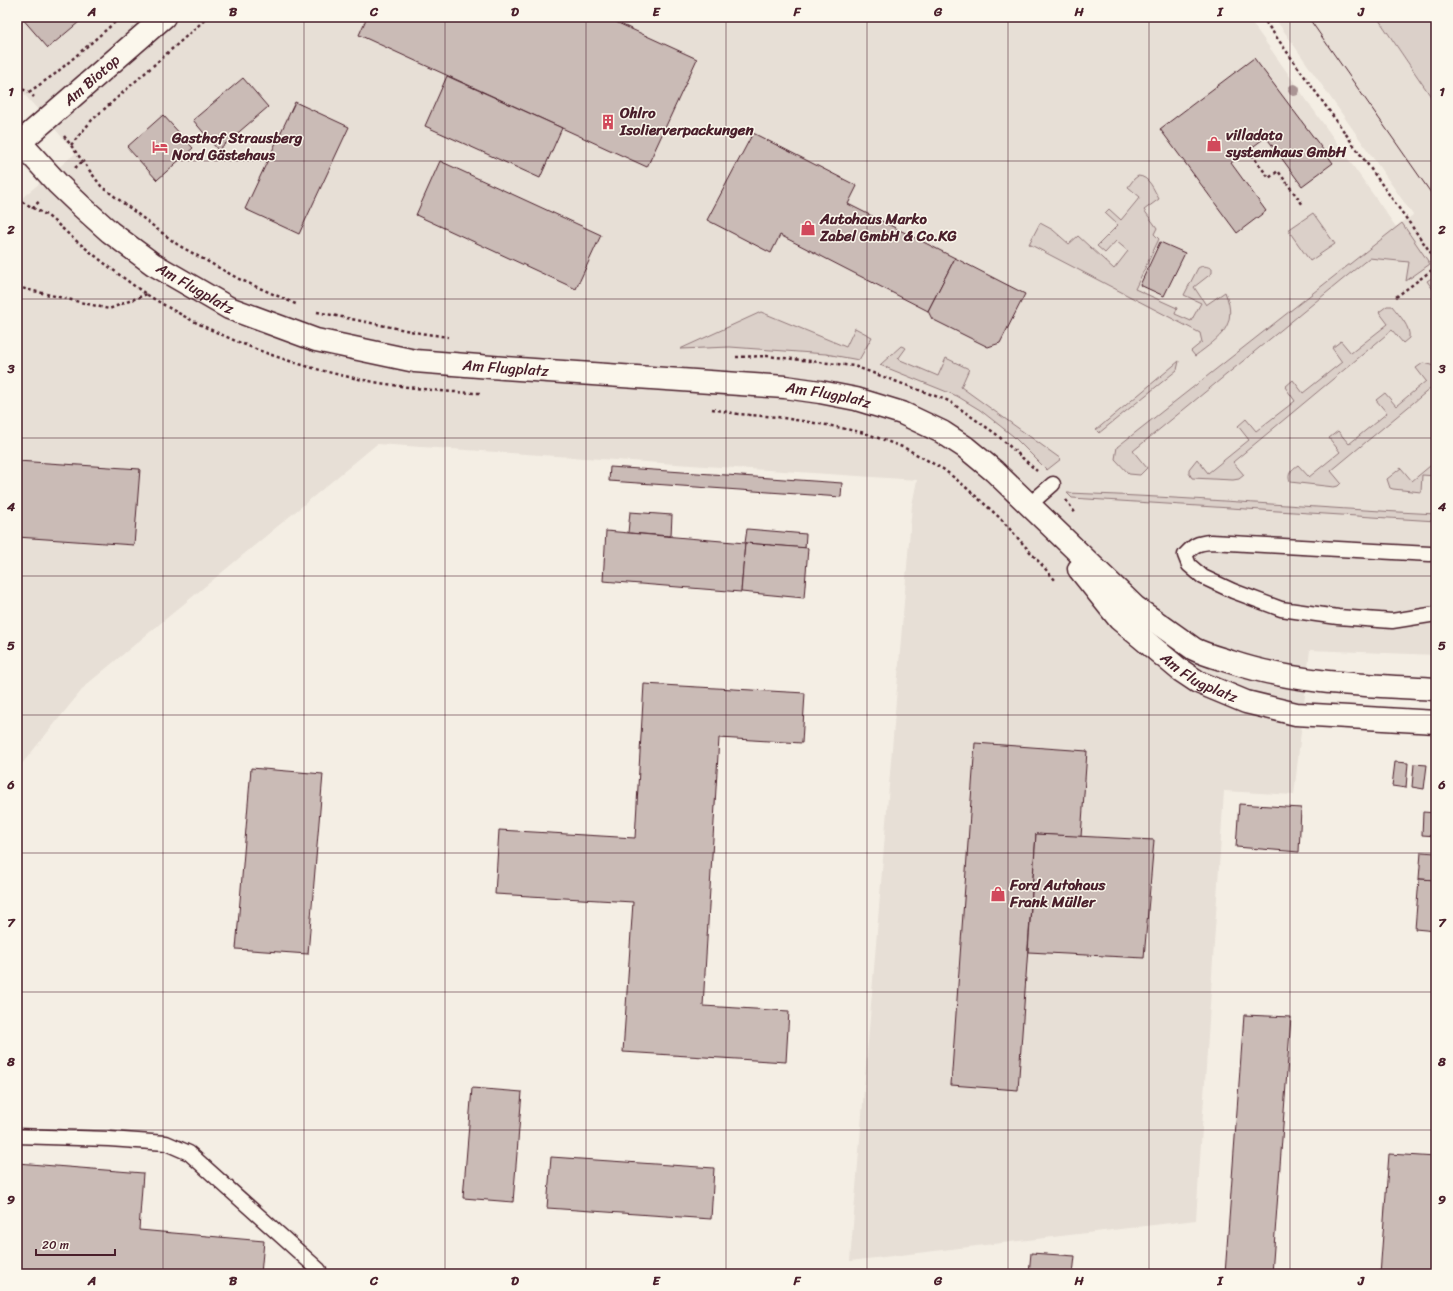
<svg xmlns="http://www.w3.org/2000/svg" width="1453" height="1291" viewBox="0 0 1453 1291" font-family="Sriracha,sans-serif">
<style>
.built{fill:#e7dfd6}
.green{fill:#dbd0c9;stroke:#92787a}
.building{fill:#cabbb6;stroke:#4a1f2b}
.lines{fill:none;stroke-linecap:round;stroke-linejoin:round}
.service-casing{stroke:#4a1f2b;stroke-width:17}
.minor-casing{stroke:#4a1f2b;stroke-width:25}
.tertiary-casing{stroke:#4a1f2b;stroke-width:25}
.path{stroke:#4a1f2b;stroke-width:2.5;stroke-dasharray:3 3;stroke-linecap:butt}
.service{stroke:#fbf7ec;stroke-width:14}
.minor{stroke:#fbf7ec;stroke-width:22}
.tertiary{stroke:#fbf7ec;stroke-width:22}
.tram{stroke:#4a1f2b;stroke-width:1}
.tree{fill:#aa9494}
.grid{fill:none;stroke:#4a1f2b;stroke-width:1;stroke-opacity:0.55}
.labels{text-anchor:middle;stroke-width:3;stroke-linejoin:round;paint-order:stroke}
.street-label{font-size:15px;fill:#4a1f2b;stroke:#fbf7ec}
.poi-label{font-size:15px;font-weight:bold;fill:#4a1f2b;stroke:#fbf7ec;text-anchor:start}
.neatline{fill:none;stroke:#4a1f2b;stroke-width:1.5}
.grid-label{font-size:13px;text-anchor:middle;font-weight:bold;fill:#4a1f2b}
</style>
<rect width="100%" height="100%" fill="#f4eee4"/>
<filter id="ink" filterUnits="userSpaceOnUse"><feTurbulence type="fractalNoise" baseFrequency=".025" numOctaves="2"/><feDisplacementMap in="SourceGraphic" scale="8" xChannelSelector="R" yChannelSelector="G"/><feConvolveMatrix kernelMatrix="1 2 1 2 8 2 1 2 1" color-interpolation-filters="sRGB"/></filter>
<g filter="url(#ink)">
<path class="built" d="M 17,17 L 1248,17 L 1396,227 L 1413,215 L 1274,17 L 1377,17 L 1436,104 L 1436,655 L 1310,650 L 1294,795 L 1224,791 L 1196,1220 L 850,1261 L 912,505 L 917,480 L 377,444 L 86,685 L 17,770 L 17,202 L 76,153 L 17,86 Z"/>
<g class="green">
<path d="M 1377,17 L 1436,17 L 1436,104 Z"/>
<path d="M 1138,176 C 1149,176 1154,190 1159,199 L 1144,210 L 1157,228 L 1154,234 L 1159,239 L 1135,289 L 1177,308 L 1175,314 L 1191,321 L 1201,303 L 1184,295 L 1198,268 C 1203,265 1207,266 1212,269 L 1212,273 L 1194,287 L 1206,305 L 1225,292 C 1239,326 1220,337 1195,356 L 1191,351 L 1202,342 L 1200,333 L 1029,244 L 1040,223 L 1053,230 L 1069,244 L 1078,236 L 1114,269 L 1128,251 L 1116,241 L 1105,253 L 1097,246 L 1118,225 L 1105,213 L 1109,209 L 1121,220 L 1140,197 L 1128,187 L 1134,179 Z"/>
<path d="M 1313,213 L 1335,244 L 1310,261 L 1288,230 Z"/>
<path d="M 1402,223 L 1430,264 L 1406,281 L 1409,262 L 1369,258 L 1133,451 L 1147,468 L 1140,475 L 1129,474 L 1115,459 L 1117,447 Z"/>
<path d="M 1436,275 L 1436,294 L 1427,281 Z"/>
<path d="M 1387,306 L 1392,306 C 1399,315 1411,327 1409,338 L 1403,343 L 1392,330 L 1233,462 L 1244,475 L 1239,479 L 1233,480 L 1192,478 L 1189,473 L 1189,469 L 1197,459 L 1208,473 L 1249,440 L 1238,426 L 1246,419 L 1256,431 L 1295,401 L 1285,387 L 1293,380 L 1303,393 L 1342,362 L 1332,348 L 1341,341 L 1351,353 L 1388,324 L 1379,312 Z"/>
<path d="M 761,312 L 846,347 L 855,328 L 872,337 L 859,360 L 826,354 L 730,347 L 680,349 Z"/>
<path d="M 901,346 L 906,348 L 898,359 L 938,376 L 946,358 L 969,369 L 961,387 L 1061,459 L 1047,470 L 1013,436 L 980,410 L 957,396 L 880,365 Z"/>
<path d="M 1179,361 L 1177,370 L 1099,433 L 1096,430 Z"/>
<path d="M 1423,363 L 1432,365 L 1436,369 L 1436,393 L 1431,388 L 1331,471 L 1341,483 L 1338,486 L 1334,487 L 1290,482 C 1287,474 1291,470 1298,465 L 1309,477 L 1340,452 L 1329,438 L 1338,431 L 1349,444 L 1387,413 L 1376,400 L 1385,393 L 1396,406 L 1426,381 L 1416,368 Z"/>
<path d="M 1436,461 L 1436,476 L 1422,475 L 1421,492 L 1393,489 L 1390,488 L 1387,479 L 1401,468 L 1412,481 Z"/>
<path d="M 1067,493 C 1190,497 1313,508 1436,514 L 1436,521 L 1072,498 Z"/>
</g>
<g class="building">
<path d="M 21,17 L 74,17 L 79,22 L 48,48 Z"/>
<path d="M 367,17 L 605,17 L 697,59 L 647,167 L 359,35 Z"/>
<path d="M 1254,58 L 1333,163 L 1302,186 L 1266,137 L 1231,163 L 1266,211 L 1237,233 L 1160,129 Z"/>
<path d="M 447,76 L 562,128 L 540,178 L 425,126 Z"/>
<path d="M 243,78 L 268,107 L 218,150 L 193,120 Z"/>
<path d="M 295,102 L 349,127 L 299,234 L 245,209 Z"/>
<path d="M 163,115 L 193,148 L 157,180 L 127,147 Z"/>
<path d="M 753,133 L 857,186 L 848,204 L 955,258 L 928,311 L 780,235 L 771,253 L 707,220 Z"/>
<path d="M 440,161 L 601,235 L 576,289 L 416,215 Z"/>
<path d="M 1160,242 L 1185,253 L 1164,296 L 1140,285 Z"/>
<path d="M 955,258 L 1025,294 L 1000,343 L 988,347 L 932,319 L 928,311 Z"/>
<path d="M 17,461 L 140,469 L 134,545 L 17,537 Z"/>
<path d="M 610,467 L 842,483 L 841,497 L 609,481 Z"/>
<path d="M 630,512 L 672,515 L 671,536 L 628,533 Z"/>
<path d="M 747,529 L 806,534 L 805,548 L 745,543 Z"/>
<path d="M 606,531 L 745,543 L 741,592 L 603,581 Z"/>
<path d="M 745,543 L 808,548 L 804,598 L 741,592 Z"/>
<path d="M 644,684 L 805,693 L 802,743 L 719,738 L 703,1006 L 789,1011 L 786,1062 L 623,1052 L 633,902 L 495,894 L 499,830 L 635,838 Z"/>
<path d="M 975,743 L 1087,751 L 1081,837 L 1036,834 L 1018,1090 L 951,1085 Z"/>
<path d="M 1395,762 L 1408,763 L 1406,788 L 1392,786 Z"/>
<path d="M 1414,764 L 1427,765 L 1424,789 L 1412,787 Z"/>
<path d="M 251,768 L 323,774 L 308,954 L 236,949 Z"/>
<path d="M 1239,804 L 1301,808 L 1299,852 L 1236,847 Z"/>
<path d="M 1423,812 L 1436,813 L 1436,836 L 1422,835 Z"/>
<path d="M 1036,834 L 1154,840 L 1144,958 L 1028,952 Z"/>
<path d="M 1421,852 L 1436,853 L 1436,880 L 1419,879 Z"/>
<path d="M 1419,879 L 1436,880 L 1436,931 L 1415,929 Z"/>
<path d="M 1244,1015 L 1291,1017 L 1272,1274 L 1225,1274 Z"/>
<path d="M 472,1088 L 522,1092 L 513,1202 L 463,1198 Z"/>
<path d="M 1389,1154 L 1436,1157 L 1436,1274 L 1380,1274 Z"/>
<path d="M 551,1157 L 714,1168 L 711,1219 L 547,1208 Z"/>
<path d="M 17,1163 L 143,1173 L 139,1230 L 264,1241 L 261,1274 L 17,1274 Z"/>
<path d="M 1031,1253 L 1075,1256 L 1073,1274 L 1029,1274 Z"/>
</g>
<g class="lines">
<defs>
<g id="service">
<path d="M 1029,505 L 1053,484"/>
<path d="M 1430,554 L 1211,542 C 1197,543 1194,545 1185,555 L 1189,565 L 1203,577 L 1233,591 L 1281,609 L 1338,617 L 1392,621 L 1436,614"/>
<path d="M 17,1136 L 109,1139 L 166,1143 L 189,1153 L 319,1270 L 319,1274"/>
</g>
<g id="minor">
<path id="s1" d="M 17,145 L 164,17"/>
</g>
<g id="tertiary">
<path id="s2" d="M 17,139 L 58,184 L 81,206 L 110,232 L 153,264 L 229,308 L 316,340 L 415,361 L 504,368 L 785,387 L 820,392 L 856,399 L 902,413 L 942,432 L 965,447 L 994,471 L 1135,607 L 1194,649 C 1206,655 1219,658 1231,662 C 1297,684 1367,685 1436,689"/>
<path id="s3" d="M 1079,569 L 1119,619 L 1180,670 L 1198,682 L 1246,702 L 1296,714 L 1436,722"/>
</g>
</defs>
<use href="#service" class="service-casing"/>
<use href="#minor" class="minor-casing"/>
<use href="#tertiary" class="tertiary-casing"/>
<g class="path">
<path d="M 1262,17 L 1436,260"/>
<path d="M 17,87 L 29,92 L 34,97"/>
<path d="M 29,92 L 55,74 L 121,17"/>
<path d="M 64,136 L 101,186 L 178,245 L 239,279 L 298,305"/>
<path d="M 71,145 L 92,120 L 208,17"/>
<path d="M 1248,150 L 1269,178 L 1278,171 L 1303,205"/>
<path d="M 75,168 L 83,161"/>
<path d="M 17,199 C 27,205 39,210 49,217 C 58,224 66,232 74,239 C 98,258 121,277 146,294 C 229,346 319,377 416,388 C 438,391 460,393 482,393"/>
<path d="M 32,208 L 41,200"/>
<path d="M 17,287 L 109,309 L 147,294"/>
<path d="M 1396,297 L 1436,267"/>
<path d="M 317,312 L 420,333 L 448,337"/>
<path d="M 736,357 L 767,356 L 854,366 L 949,401 L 996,434 L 1037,471"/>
<path d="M 712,409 L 738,414 L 777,417 L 827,425 L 865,433 L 905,448 L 943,469 L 961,483 L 1000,518 L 1056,581"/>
<path d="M 1066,500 L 1076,514"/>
</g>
<use href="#service" class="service"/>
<use href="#minor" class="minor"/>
<use href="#tertiary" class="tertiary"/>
<path class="tram" d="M 1308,17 L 1436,200"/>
</g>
<circle class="tree" cx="1294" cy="90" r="6"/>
</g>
<path class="grid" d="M 163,17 L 163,1274M 304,17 L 304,1274M 445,17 L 445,1274M 586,17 L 586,1274M 726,17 L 726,1274M 867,17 L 867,1274M 1008,17 L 1008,1274M 1149,17 L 1149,1274M 1290,17 L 1290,1274M 17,161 L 1436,161M 17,299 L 1436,299M 17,438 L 1436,438M 17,576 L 1436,576M 17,715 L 1436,715M 17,853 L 1436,853M 17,992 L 1436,992M 17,1130 L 1436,1130"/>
<defs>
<symbol id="building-bare" viewBox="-9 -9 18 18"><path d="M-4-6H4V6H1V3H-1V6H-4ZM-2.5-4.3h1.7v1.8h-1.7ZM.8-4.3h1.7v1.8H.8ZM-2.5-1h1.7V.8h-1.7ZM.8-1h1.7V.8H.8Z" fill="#d1495b" stroke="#fbf7ec" stroke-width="2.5" paint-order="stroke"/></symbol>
<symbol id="shop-bare" viewBox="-9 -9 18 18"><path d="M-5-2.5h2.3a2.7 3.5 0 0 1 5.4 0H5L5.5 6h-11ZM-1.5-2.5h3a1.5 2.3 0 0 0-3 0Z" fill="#d1495b" stroke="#fbf7ec" stroke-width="2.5" paint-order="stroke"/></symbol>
<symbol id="hotel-bare" viewBox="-9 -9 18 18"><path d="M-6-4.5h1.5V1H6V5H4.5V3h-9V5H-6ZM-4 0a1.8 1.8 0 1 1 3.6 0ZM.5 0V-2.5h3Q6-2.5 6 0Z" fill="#d1495b" stroke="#fbf7ec" stroke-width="2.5" paint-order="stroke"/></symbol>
</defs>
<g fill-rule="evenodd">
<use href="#building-bare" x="597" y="111" width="22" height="22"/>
<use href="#shop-bare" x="1203" y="133" width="22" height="22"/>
<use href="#hotel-bare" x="149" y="136" width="22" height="22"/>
<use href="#shop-bare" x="797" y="217" width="22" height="22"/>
<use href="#shop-bare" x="987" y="883" width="22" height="22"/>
</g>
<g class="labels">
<g class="street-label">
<text dy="5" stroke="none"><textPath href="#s1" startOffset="99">Am Biotop</textPath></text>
<text dy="5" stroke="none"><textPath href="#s2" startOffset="234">Am Flugplatz</textPath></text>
<text dy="5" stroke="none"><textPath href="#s2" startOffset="558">Am Flugplatz</textPath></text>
<text dy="5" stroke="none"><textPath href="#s2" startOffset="882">Am Flugplatz</textPath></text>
<text dy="5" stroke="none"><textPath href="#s3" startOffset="164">Am Flugplatz</textPath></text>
</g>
<g class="poi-label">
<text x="620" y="118">Ohlro<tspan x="620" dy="17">Isolierverpackungen</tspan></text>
<text x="1226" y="140">villadata<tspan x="1226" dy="17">systemhaus GmbH</tspan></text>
<text x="172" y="143">Gasthof Strausberg<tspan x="172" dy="17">Nord Gästehaus</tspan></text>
<text x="820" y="224">Autohaus Marko<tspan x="820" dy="17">Zabel GmbH &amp; Co.KG</tspan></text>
<text x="1010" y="890">Ford Autohaus<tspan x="1010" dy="17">Frank Müller</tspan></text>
</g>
</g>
<rect width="1453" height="1291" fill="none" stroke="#fbf7ec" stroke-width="44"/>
<path d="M36 1249v6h79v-6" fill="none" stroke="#4a1f2b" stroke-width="2"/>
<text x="42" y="1249" font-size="12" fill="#4a1f2b" stroke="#fbf7ec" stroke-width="3" paint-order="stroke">20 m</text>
<rect x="22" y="22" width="1409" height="1247" class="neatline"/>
<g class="grid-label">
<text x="92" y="16">A</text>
<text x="233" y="16">B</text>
<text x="374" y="16">C</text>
<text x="515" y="16">D</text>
<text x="656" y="16">E</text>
<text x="797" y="16">F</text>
<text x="938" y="16">G</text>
<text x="1079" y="16">H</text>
<text x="1220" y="16">I</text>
<text x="1361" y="16">J</text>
<text x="11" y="96">1</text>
<text x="1442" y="96">1</text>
<text x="11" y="234">2</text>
<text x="1442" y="234">2</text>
<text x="11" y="373">3</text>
<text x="1442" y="373">3</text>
<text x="11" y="511">4</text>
<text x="1442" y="511">4</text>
<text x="11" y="650">5</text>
<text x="1442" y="650">5</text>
<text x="11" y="789">6</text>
<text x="1442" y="789">6</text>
<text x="11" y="927">7</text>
<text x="1442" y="927">7</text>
<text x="11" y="1066">8</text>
<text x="1442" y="1066">8</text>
<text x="11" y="1204">9</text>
<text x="1442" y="1204">9</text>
<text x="92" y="1285">A</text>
<text x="233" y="1285">B</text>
<text x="374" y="1285">C</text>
<text x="515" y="1285">D</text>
<text x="656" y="1285">E</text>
<text x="797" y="1285">F</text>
<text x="938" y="1285">G</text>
<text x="1079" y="1285">H</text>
<text x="1220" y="1285">I</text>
<text x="1361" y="1285">J</text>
</g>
</svg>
